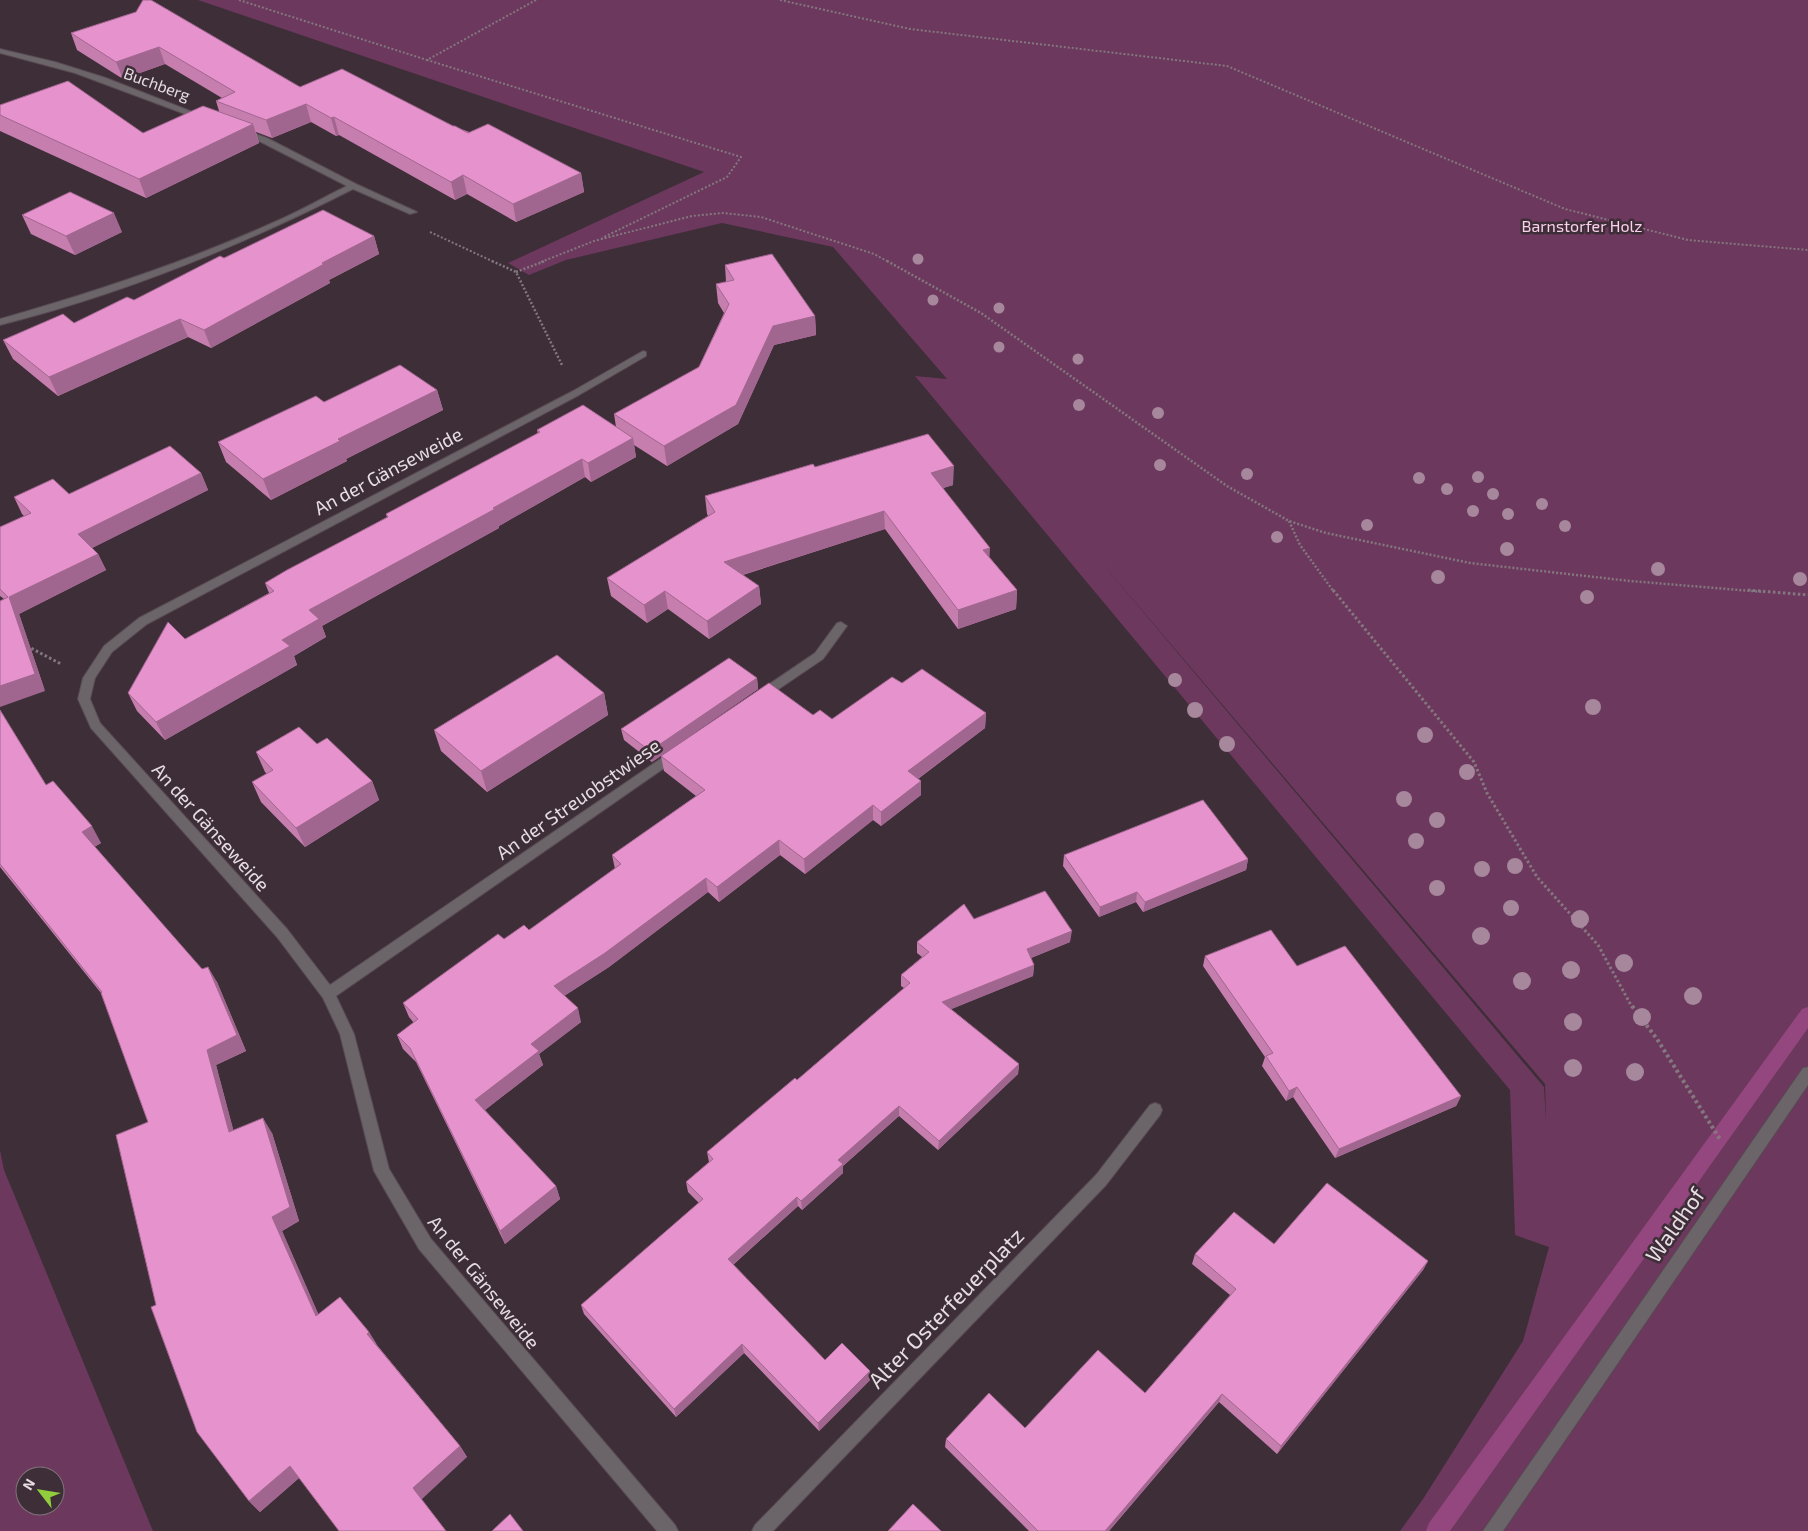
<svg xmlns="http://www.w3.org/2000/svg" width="1808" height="1531" viewBox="0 0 1808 1531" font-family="'Exo 2',sans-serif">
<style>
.green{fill:#6c385d;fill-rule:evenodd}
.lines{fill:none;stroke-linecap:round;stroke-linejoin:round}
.stream{fill:#94477e;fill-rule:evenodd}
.street-casing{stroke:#584a53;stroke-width:2}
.path-far3{stroke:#84777f;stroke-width:2;stroke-dasharray:2 2;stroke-linecap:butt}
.path-far2{stroke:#84777f;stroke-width:2.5;stroke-dasharray:2 2;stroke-linecap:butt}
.path-far1{stroke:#84777f;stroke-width:3;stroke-dasharray:2.5 2.5;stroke-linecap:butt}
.path{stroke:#84777f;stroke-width:4;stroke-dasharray:3 3;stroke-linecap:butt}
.street{fill:#6b6468;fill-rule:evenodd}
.tree{fill:#a6879c}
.wall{fill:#c67eaf}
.shaded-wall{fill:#a1668f}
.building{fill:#e692cc;stroke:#a1668f}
.labels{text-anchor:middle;stroke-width:5;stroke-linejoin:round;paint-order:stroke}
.far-street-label{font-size:16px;fill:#e7dde3;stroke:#3d2e38}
.far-park-label{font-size:16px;fill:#fcd0ed;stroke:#3d2e38}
.street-label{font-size:19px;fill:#e7dde3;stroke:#3d2e38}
.near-street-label{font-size:22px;fill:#e7dde3;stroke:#3d2e38}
</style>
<rect width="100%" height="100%" fill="#3d2e38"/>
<g class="green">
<path d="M 198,0 L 1808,0 L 1808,1531 L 1400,1531 L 1423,1499 L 1523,1341 L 1549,1247 L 1515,1235 L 1510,1090 L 915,376 L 947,379 L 833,247 L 722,223 L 566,260 L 529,275 L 508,263 L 704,172 ZM 1096,556 L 1545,1084 L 1546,1121 L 1544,1087 Z"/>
<path d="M 0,1150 L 4,1170 L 153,1531 L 0,1531 ZM 25,1476 L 55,1476 L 55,1506 L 25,1506 Z"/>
</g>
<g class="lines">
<path class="stream" d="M 1808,1007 L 1808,1028 L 1450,1531 L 1426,1531 L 1429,1523 L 1802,1009 Z"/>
<defs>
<g id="street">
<path d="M 0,49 L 55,62 L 106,78 L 208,118 L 201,120 L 75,73 L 0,53 Z"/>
<path d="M 239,130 L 245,130 L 267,138 L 356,184 L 417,212 L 410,214 L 353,189 C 241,246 123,294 0,325 L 0,319 C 95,292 189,261 279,220 C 302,210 324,197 347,186 L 261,142 L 239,134 Z"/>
<path d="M 643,351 L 646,352 L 646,356 L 579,395 L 147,624 L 112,652 L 95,678 L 90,699 L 100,723 L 287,929 L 330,985 L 672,751 L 680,751 L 682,754 L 680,757 L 336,996 L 354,1034 L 389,1169 L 431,1239 L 675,1525 L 678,1531 L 657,1531 L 419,1249 L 374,1171 L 340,1034 L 323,998 L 277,937 L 91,728 L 78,699 L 83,678 L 104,646 L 139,618 L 573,391 Z"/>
<path d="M 841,622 L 847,626 L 823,659 L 764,699 L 756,699 L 754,696 L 756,693 L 815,653 L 837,623 Z"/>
<path d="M 1808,1067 L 1808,1085 L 1503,1531 L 1483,1531 L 1803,1068 Z"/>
<path d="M 1155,1103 L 1160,1105 L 1162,1110 L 1160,1115 L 1106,1185 L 773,1531 L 752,1531 L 755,1525 L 1096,1175 L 1150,1105 Z"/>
</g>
</defs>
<use href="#street" class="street-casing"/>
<g class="path-far3">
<path d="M 239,0 L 427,60"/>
<path d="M 536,0 L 427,60 L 741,157 L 727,177 L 602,238"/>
<path d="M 780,0 L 910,29 L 1227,66 L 1565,209 L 1688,240 L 1808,250"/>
<path d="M 430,232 L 494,262"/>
<path d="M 541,262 L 594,241 L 692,216 L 723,213 L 761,217 L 874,254 L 889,262"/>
</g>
<g class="path-far2">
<path d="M 492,261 L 516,272 L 562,365"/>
<path d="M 887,261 L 981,313 L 1227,486 L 1289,521 L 1326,533 L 1470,563 L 1630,581 L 1764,592"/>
<path d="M 516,272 L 545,261"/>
<path d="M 1289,521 L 1300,545 L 1334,592"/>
</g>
<g class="path-far1">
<path d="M 1333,590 L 1474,762 L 1487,793 L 1537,877 L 1598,945 L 1632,1007"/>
<path d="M 1748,590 L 1808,595"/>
<path d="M 27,646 L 61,664"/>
</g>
<path class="path" d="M 1632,1006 L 1657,1039 L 1721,1141"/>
<use href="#street" class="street"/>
</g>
<g class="tree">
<circle cx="918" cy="259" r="5.5"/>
<circle cx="933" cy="300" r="5.5"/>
<circle cx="999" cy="308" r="5.5"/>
<circle cx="999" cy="347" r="5.5"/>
<circle cx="1078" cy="359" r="5.5"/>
<circle cx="1079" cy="405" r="6"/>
<circle cx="1158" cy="413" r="6"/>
<circle cx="1160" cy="465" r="6"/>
<circle cx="1247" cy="474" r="6"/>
<circle cx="1478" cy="477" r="6"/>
<circle cx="1419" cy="478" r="6"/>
<circle cx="1447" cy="489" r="6"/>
<circle cx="1493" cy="494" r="6"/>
<circle cx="1542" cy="504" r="6"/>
<circle cx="1473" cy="511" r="6"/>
<circle cx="1508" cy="514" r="6"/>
<circle cx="1367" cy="525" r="6"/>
<circle cx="1565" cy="526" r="6"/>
<circle cx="1277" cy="537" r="6"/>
<circle cx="1507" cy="549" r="7"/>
<circle cx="1658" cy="569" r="7"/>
<circle cx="1438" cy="577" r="7"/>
<circle cx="1800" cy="579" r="7"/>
<circle cx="1587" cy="597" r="7"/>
<circle cx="1175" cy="680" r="7"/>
<circle cx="1593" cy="707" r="8"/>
<circle cx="1195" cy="710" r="8"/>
<circle cx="1425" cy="735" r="8"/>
<circle cx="1227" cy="744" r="8"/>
<circle cx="1467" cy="772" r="8"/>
<circle cx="1404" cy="799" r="8"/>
<circle cx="1437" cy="820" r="8"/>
<circle cx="1416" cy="841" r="8"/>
<circle cx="1515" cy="866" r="8"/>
<circle cx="1482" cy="869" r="8"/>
<circle cx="1437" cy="888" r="8"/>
<circle cx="1511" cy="908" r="8"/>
<circle cx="1580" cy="919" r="9"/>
<circle cx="1481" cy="936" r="9"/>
<circle cx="1624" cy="963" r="9"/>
<circle cx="1571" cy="970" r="9"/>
<circle cx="1522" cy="981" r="9"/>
<circle cx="1693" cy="996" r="9"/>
<circle cx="1642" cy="1017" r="9"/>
<circle cx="1573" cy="1022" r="9"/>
<circle cx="1573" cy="1068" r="9"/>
<circle cx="1635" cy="1072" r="9"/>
</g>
<g class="wall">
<path d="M 136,12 L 300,87 L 453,126 L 581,173 L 584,192 L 516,222 L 467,194 L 455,200 L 339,135 L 336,136 L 311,122 L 272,138 L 256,132 L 259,143 L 146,198 L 0,131 L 0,105 L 143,133 L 219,111 L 216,101 L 222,98 L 165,64 L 123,79 L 77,50 L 71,33 Z"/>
<path d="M 22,215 L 122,232 L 75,255 L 31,234 Z"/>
<path d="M 374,236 L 379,254 L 329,280 L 330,283 L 211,348 L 188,337 L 58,396 L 13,359 L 3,340 L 74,323 L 134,300 L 224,258 Z"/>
<path d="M 725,265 L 815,316 L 816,335 L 774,345 L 738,424 L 667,466 L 634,445 L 636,457 L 591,482 L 585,477 L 499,526 L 499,528 L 322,626 L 326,637 L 294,656 L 297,665 L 165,740 L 137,711 L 128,693 L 185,639 L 269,593 L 265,583 L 387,517 L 386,514 L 538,434 L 537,430 L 616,427 L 614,414 L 699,367 L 724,313 L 718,303 L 716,284 L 726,282 Z"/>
<path d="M 437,390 L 443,410 L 346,459 L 347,461 L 271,500 L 226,462 L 218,442 L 324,402 Z"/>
<path d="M 815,467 L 953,485 L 943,488 L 990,558 L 1017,590 L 1016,609 L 958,629 L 885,529 L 743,575 L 759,586 L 761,604 L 709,639 L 668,609 L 647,623 L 611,596 L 607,578 L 708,516 L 707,514 L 705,496 Z"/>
<path d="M 201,473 L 208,490 L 92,548 L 98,554 L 106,570 L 19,614 L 45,691 L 4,599 L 0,596 L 0,527 L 24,516 L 22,514 L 14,497 L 69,494 Z"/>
<path d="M 757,678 L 758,689 L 652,762 L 624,740 L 621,729 Z"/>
<path d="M 902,683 L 986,713 L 985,728 L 918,779 L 921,781 L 921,795 L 881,826 L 873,820 L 805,874 L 780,855 L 719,902 L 708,892 L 609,967 L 564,996 L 581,1022 L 539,1054 L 543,1065 L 485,1110 L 556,1186 L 560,1199 L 505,1244 L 416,1062 L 403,1049 L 397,1035 L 414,1023 L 409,1017 L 403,1003 L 504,939 L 529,930 L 615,869 L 612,855 L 696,796 L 664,771 L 661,756 L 813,715 L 832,719 Z"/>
<path d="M 604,693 L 608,715 L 487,792 L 441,751 L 434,730 Z"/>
<path d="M 0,710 L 46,785 L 101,843 L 94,847 L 202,969 L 217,982 L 246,1051 L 216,1065 L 233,1130 L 272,1133 L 299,1221 L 282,1231 L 318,1314 L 369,1332 L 377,1345 L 460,1446 L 467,1457 L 299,1478 L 260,1512 L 249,1501 L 156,1305 L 148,1122 L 101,993 L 0,867 Z"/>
<path d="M 317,744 L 372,781 L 379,800 L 305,847 L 261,802 L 252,782 L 267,774 L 265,772 L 256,752 Z"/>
<path d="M 1064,855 L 1248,859 L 1246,870 L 1143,912 L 1136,902 L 1099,917 L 1063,866 Z"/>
<path d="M 974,919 L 1070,942 L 1031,958 L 1034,965 L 1033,976 L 951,1009 L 1019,1064 L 1018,1074 L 938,1150 L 899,1116 L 843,1166 L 843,1173 L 802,1210 L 798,1206 L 733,1265 L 825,1360 L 870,1371 L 871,1379 L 819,1431 L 744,1353 L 676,1417 L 584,1314 L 581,1305 L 699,1203 L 688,1192 L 686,1182 L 709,1162 L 707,1152 L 797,1080 L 904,988 L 901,986 L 901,975 L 922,957 L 917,953 L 917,942 Z"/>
<path d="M 1205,956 L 1297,966 L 1461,1096 L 1456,1106 L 1335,1158 L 1293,1097 L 1286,1101 L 1262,1066 L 1265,1057 L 1203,966 Z"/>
<path d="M 1274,1244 L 1428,1261 L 1423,1270 L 1277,1454 L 1219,1402 L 1109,1531 L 1029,1531 L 945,1447 L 946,1439 L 1025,1428 L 1145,1393 L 1230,1295 L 1192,1264 L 1195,1254 Z"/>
</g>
<g class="shaded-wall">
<path d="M 159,47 L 165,64 L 123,79 L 116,62 Z"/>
<path d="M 306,104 L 311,122 L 272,138 L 266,120 Z"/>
<path d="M 334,117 L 339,135 L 336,136 L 331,118 Z"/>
<path d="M 253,124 L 259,143 L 146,198 L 139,179 Z"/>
<path d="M 581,173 L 584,192 L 516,222 L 513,204 Z"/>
<path d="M 463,175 L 467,194 L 455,200 L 451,182 Z"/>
<path d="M 114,213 L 122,232 L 75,255 L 66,236 Z"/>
<path d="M 374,236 L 379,254 L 329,280 L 330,283 L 211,348 L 204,330 L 322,263 Z"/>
<path d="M 815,316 L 816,335 L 774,345 L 738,424 L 667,466 L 664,446 L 773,326 Z"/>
<path d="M 180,319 L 188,337 L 58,396 L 49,377 Z"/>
<path d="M 437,390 L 443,410 L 346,459 L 347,461 L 271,500 L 263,479 L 338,439 Z"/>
<path d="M 633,438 L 636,457 L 591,482 L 588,463 Z"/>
<path d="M 582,459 L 585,477 L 499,526 L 499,528 L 322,626 L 326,637 L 294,656 L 297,665 L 165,740 L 156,722 L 282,640 L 309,610 Z"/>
<path d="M 954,466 L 953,485 L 931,492 L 931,473 Z"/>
<path d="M 201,473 L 208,490 L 86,551 L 78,534 Z"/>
<path d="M 884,511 L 885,529 L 726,580 L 724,562 Z"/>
<path d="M 990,548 L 989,566 L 983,550 Z"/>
<path d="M 98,554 L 106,570 L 19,614 L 45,691 L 0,707 L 0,686 L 9,597 Z"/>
<path d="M 759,586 L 761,604 L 709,639 L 707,621 Z"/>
<path d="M 1017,590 L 1016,609 L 958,629 L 958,610 Z"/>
<path d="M 665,591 L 668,609 L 647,623 L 644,605 Z"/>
<path d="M 757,678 L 758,689 L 652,762 L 650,751 Z"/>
<path d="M 604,693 L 608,715 L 487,792 L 481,771 Z"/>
<path d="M 986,713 L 985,728 L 908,786 L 908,771 Z"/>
<path d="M 372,781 L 379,800 L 305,847 L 296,828 Z"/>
<path d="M 921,781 L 921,795 L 881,826 L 881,812 Z"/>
<path d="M 873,805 L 873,820 L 805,874 L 804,859 Z"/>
<path d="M 92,826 L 101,843 L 91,849 L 82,832 Z"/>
<path d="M 779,840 L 780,855 L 719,902 L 717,887 Z"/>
<path d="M 1248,859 L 1246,870 L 1143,912 L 1145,902 Z"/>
<path d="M 706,878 L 708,892 L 609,967 L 558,1000 L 554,986 Z"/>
<path d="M 1137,892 L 1136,902 L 1099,917 L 1100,907 Z"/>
<path d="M 1072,931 L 1070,942 L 1026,960 L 1027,949 Z"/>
<path d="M 1034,965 L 1033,976 L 942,1013 L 942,1002 Z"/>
<path d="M 208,967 L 217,982 L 246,1051 L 216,1065 L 238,1147 L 229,1132 L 207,1050 Z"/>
<path d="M 578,1008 L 581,1022 L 539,1054 L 543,1065 L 481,1113 L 475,1100 L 531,1044 Z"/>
<path d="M 1019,1064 L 1018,1074 L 938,1150 L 939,1141 Z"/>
<path d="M 1297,1087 L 1293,1097 L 1286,1101 L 1289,1091 Z"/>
<path d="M 1461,1096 L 1456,1106 L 1335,1158 L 1339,1149 Z"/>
<path d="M 899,1106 L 899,1116 L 843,1166 L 843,1173 L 802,1210 L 801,1201 L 838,1160 Z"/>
<path d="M 263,1118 L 272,1133 L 299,1221 L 282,1231 L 325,1329 L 316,1316 L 272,1217 Z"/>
<path d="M 556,1186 L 560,1199 L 505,1244 L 500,1231 Z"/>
<path d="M 797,1197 L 798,1206 L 729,1268 L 728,1259 Z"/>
<path d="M 1428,1261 L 1423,1270 L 1277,1454 L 1281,1446 Z"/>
<path d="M 369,1332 L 377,1345 L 367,1334 Z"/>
<path d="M 742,1344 L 744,1353 L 676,1417 L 674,1409 Z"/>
<path d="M 870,1371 L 871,1379 L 819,1431 L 818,1423 Z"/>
<path d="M 1222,1394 L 1219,1402 L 1109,1531 L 1105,1531 Z"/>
<path d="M 460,1446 L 467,1457 L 421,1500 L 413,1488 Z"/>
<path d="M 290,1466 L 299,1478 L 260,1512 L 249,1501 Z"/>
</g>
<g class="building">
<path d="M 143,0 L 151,0 L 300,87 L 342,69 L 453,126 L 455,126 L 468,133 L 488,124 L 581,173 L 513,204 L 463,175 L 451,182 L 334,117 L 331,118 L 306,104 L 266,120 L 216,101 L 235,92 L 159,47 L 116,62 L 71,33 L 136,12 Z"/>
<path d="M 68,81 L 143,133 L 203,106 L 253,124 L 139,179 L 0,115 L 0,105 Z"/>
<path d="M 70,192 L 114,213 L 66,236 L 22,215 Z"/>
<path d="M 323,210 L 374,236 L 322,263 L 324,264 L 204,330 L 180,319 L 49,377 L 3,340 L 63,314 L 74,323 L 127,297 L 134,300 L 220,256 L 224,258 Z"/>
<path d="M 772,254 L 815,316 L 773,326 L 736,405 L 664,446 L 614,414 L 699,367 L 729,304 L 716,284 L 734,280 L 725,265 Z"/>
<path d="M 400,365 L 437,390 L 338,439 L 340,441 L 263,479 L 218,442 L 316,396 L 324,402 Z"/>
<path d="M 583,405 L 633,438 L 588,463 L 582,459 L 493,508 L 495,509 L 309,610 L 319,619 L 282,640 L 290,646 L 156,722 L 128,693 L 168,622 L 185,639 L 274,591 L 265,583 L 287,570 L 388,517 L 386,514 L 540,432 L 537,430 Z"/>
<path d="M 928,434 L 954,466 L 931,473 L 990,548 L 983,550 L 1017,590 L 958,610 L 884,511 L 724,562 L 759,586 L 707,621 L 665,591 L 644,605 L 607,578 L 715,512 L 705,496 L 813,464 L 815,467 Z"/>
<path d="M 170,446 L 201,473 L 78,534 L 98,554 L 9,597 L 35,674 L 0,686 L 0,601 L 8,597 L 0,589 L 0,527 L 31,513 L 14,497 L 53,479 L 69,494 Z"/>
<path d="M 557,655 L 604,693 L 481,771 L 434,730 Z"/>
<path d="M 729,658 L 757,678 L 650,751 L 621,729 Z"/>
<path d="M 922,669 L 986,713 L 908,771 L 921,781 L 881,812 L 873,805 L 804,859 L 779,840 L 717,887 L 706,878 L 605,953 L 554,986 L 578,1008 L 531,1044 L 539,1051 L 475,1100 L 556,1186 L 500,1231 L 410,1048 L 397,1035 L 418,1019 L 403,1003 L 498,934 L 504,939 L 524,925 L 529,930 L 621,864 L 612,855 L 705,790 L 661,756 L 769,683 L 813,715 L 820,710 L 832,719 L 892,677 L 902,683 Z"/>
<path d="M 0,710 L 46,785 L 53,781 L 92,826 L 82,832 L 202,969 L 208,967 L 237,1035 L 207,1050 L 229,1132 L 263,1118 L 290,1207 L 272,1217 L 316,1316 L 340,1297 L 369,1332 L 367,1334 L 460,1446 L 413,1488 L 446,1531 L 339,1531 L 290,1466 L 249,1501 L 197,1432 L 151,1307 L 156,1305 L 116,1135 L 148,1122 L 101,993 L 102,992 L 0,864 Z"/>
<path d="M 299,727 L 317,744 L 327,738 L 372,781 L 296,828 L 252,782 L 273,770 L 256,752 Z"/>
<path d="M 1203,800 L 1248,859 L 1145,902 L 1137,892 L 1100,907 L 1064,855 Z"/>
<path d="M 1045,891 L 1072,931 L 1027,949 L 1034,965 L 942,1002 L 1019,1064 L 939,1141 L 899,1106 L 838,1160 L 843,1164 L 801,1201 L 797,1197 L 728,1259 L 825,1360 L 842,1343 L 870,1371 L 818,1423 L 742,1344 L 674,1409 L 581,1305 L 703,1199 L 686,1182 L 713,1159 L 707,1152 L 795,1078 L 797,1080 L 910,983 L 901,975 L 929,952 L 917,942 L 964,904 L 974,919 Z"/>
<path d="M 1271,930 L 1297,966 L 1345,946 L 1461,1096 L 1339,1149 L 1297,1087 L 1289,1091 L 1266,1056 L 1273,1053 L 1205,956 Z"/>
<path d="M 1327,1183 L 1428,1261 L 1281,1446 L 1222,1394 L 1105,1531 L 1038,1531 L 946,1439 L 989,1393 L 1025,1428 L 1098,1350 L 1145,1393 L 1236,1289 L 1195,1254 L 1234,1212 L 1274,1244 Z"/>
<path d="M 913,1504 L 941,1531 L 888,1531 Z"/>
<path d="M 510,1514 L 523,1531 L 492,1531 Z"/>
</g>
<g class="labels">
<g class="far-street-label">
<text transform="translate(157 84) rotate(20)" y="6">Buchberg</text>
</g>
<g class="far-park-label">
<text x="1582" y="232">Barnstorfer Holz</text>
</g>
<g class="street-label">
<text transform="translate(388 471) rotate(-28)" y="7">An der Gänseweide</text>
<text transform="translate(578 799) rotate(-35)" y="7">An der Streuobstwiese</text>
<text transform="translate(211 827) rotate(48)" y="7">An der Gänseweide</text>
<text transform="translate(484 1282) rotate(51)" y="7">An der Gänseweide</text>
</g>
<g class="near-street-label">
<text transform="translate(1675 1225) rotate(-55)" y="8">Waldhof</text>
<text transform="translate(946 1308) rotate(-46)" y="8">Alter Osterfeuerplatz</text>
</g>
</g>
<g transform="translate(40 1491) rotate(301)"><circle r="24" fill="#3d2e38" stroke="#81747c"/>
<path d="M0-4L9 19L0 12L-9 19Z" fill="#92cd3e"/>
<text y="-8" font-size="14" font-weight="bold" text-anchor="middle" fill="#e7dde3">N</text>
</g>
</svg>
